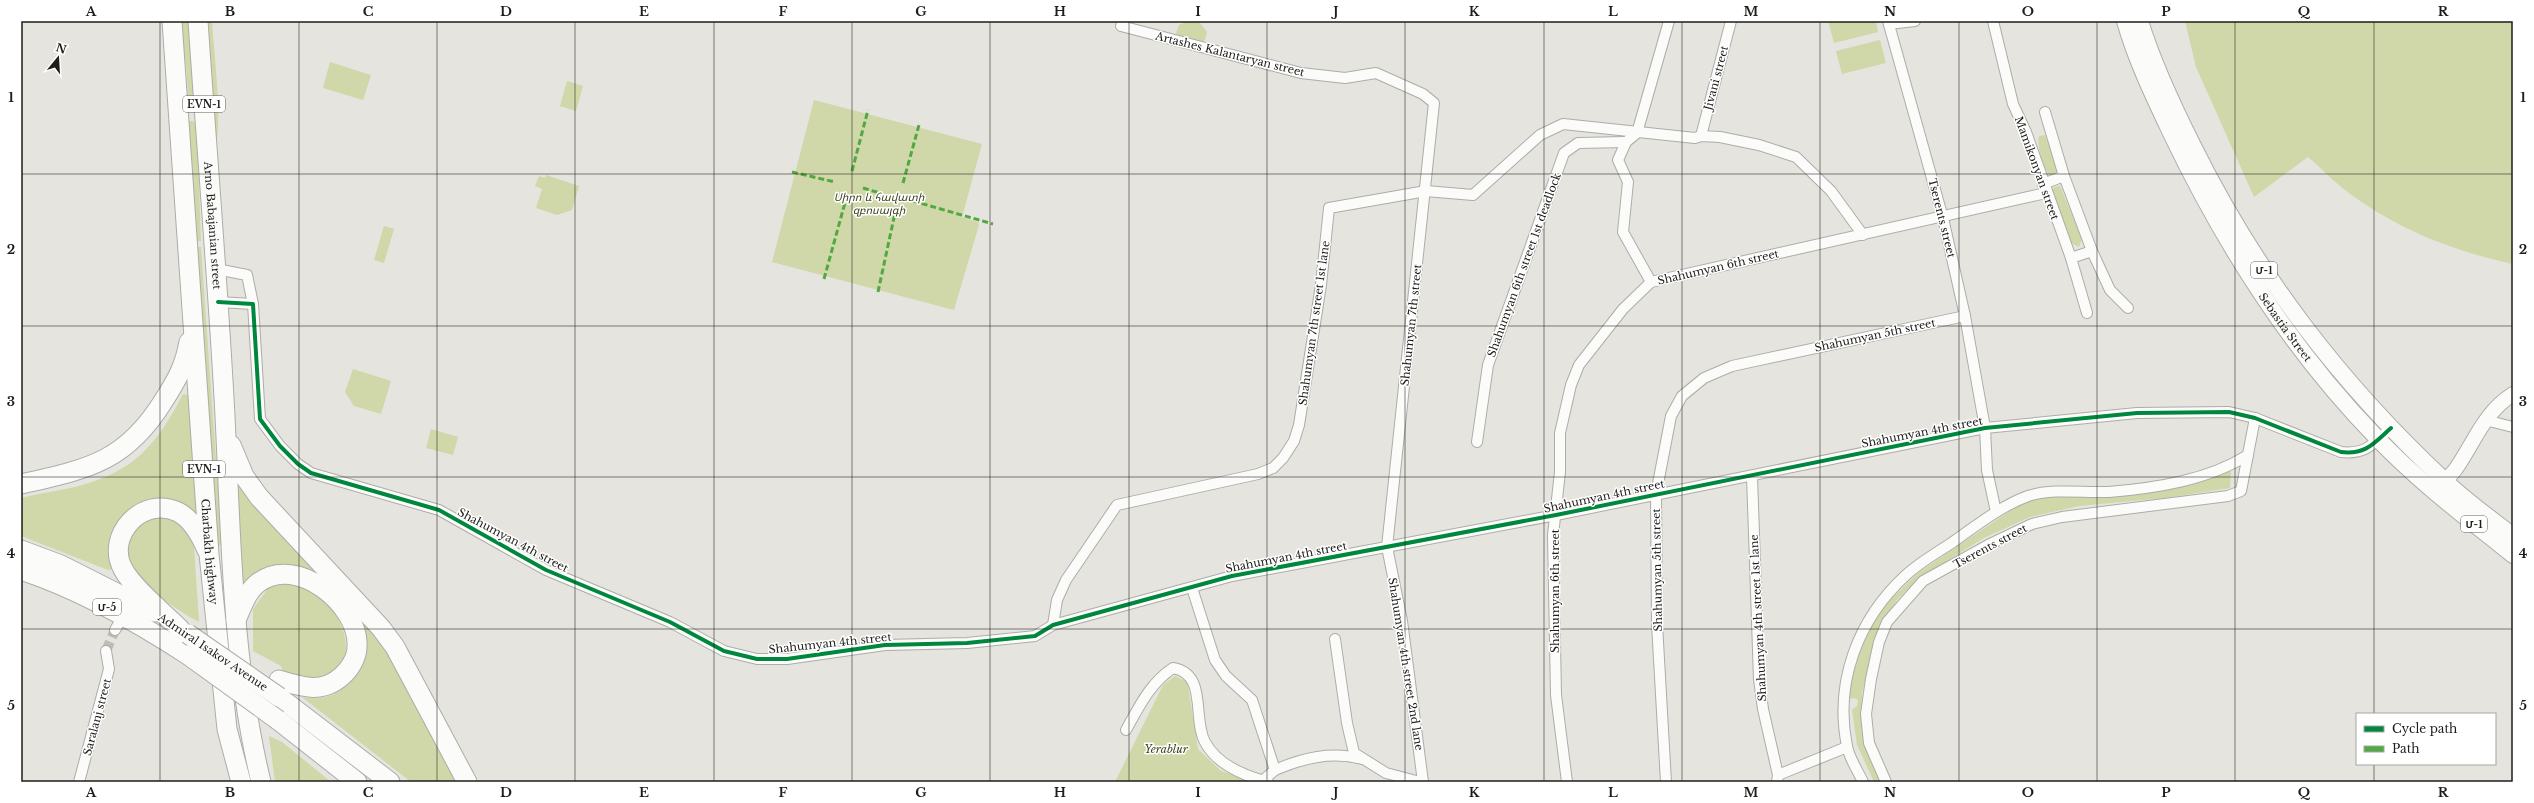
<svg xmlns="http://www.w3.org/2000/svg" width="2534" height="803" viewBox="0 0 2534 803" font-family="'Libre Baskerville','Noto Sans Armenian',serif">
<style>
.green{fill:#d0d7a8}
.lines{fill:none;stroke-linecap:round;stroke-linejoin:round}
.street-tunnel{stroke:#bebcb7;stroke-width:10;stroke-dasharray:10 5;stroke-linecap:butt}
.street-casing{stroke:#adaca8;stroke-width:12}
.secondary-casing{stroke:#adaca8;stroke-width:16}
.primary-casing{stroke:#adaca8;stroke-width:18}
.highway-casing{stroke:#adaca8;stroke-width:21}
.street{stroke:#fbfbfa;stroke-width:10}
.secondary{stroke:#fbfbfa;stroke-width:14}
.primary{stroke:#fbfbfa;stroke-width:16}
.highway{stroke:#fbfbfa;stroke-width:19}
.highway-bridge-casing{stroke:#adaca8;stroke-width:21;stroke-linecap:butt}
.highway-bridge{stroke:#fbfbfa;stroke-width:19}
.quiet{stroke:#52a942;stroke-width:3;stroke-dasharray:6 3;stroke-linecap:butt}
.cycleway-casing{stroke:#fff;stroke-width:6}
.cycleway{stroke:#00873e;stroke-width:4}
.grid{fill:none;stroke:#1e1d19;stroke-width:1;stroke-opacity:0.55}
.labels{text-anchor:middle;stroke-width:3;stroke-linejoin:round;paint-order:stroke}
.shield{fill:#fff;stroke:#62615e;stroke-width:1}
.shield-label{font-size:10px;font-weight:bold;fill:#1e1d19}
.street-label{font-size:11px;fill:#1e1d19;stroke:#fff}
.park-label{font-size:11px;font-style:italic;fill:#3d431d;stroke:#fff}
.neatline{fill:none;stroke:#1e1d19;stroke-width:1.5}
.grid-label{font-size:13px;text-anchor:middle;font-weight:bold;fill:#1e1d19}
</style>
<rect width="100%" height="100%" fill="#e6e4de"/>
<g class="green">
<path d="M 178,21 L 190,21 L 195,104 L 189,104 L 186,65 Z"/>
<path d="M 205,21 L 212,21 C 213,43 225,138 213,151 Z"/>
<path d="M 1188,21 L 1200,23 L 1207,32 L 1205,40 L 1199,45 L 1179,39 L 1176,33 L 1179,25 Z"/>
<path d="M 1828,21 L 1876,21 L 1878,32 L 1834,43 Z"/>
<path d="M 2185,21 L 2513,21 L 2513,264 C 2453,251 2399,230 2349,193 C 2335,183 2322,169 2308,157 L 2254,197 L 2196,67 Z"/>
<path d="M 1880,40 L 1886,63 L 1842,74 L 1836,51 Z"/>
<path d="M 330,62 L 371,75 L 363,100 L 323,88 Z"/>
<path d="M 567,81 L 583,86 L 576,111 L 560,106 Z"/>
<path d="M 814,100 L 982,144 L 962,217 L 978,222 L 979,225 L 954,310 L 772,262 Z"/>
<path d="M 187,121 L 193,121 L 197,125 L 201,241 L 194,241 Z"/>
<path d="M 2045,135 L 2058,171 L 2051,176 C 2044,172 2036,144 2039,136 Z"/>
<path d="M 546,175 L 579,186 L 572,210 L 557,215 L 536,208 L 542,189 L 535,186 L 539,176 L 545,178 Z"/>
<path d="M 2060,186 L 2082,239 L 2079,247 L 2071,243 L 2052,193 L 2054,187 Z"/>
<path d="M 384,226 L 394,229 L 384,263 L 374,260 Z"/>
<path d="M 195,247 L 201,247 L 222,545 L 218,545 Z"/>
<path d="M 353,369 L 391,381 L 381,414 L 354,406 L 345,392 Z"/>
<path d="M 183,394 L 188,395 L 198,519 L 140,508 L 114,569 L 108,570 L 21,536 L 21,498 C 39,493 57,491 75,487 C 134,472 156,446 183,394 Z"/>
<path d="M 431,429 L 458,437 L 453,455 L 426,448 Z"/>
<path d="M 2231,471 L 2230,488 L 2165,498 L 2079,506 L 2030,517 L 1984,538 L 1919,578 L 1897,600 L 1878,633 L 1862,692 L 1862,724 L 1870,757 L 1880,782 L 1874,782 L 1857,745 L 1852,710 L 1857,706 L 1858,700 L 1854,698 L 1848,699 L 1852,662 L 1864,634 L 1888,602 L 1918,573 L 2017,506 L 2034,499 L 2056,496 L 2102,497 L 2206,478 Z"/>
<path d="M 239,485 L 315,570 L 312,573 L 243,587 L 237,486 Z"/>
<path d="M 160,516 C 181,521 186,525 194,546 L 199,622 C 162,603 80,543 160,516 Z"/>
<path d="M 292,583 C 324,588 363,638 338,670 C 334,675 325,679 320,682 L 284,674 L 281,666 L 253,651 L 253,609 L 269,587 Z"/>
<path d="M 352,608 L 386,648 L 459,782 L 411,782 L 302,697 C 328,702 343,692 358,671 Z"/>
<path d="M 1175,676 L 1185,681 L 1188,686 L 1198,749 L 1221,771 L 1255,782 L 1115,782 L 1163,685 Z"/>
<path d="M 269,736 L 282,742 L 331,782 L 275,782 Z"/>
</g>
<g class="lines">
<path class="street-tunnel" d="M 106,651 L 115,630"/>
<defs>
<g id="street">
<path d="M 1123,21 L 1121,26 L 1301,73 L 1345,78 L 1376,73 L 1423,94 L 1434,103 L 1387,547 L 1402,621 L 1423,782"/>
<path d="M 1888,21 L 1943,218 L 1965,316 L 1985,428 L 1987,470 L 1996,512"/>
<path d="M 1993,21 L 2013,104 L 2026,132 L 2071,258 L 2087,313"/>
<path d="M 1889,24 L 1915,21"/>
<path d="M 2045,112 L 2064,176 L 2092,251 L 2110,290 L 2128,308"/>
<path d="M 1701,136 L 1731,21"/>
<path d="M 2043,184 L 2064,176"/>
<path d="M 2071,258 L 2092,251"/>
<path d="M 216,269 L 247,275 L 253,304"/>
<path d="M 1651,282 L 1623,232 L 1628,182 L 1618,160 L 1626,142 L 1637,133 L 1669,21"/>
<path d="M 218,302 L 253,304 L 260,419 L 280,446 L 298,464 L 311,473 L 439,510 L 546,570 L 670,622 L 724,651 L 757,659 L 787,659 L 885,645 L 967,643 L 1035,636 L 1053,625 L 1232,576 L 1556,515 L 1985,428 L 2137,413 L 2229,412 L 2255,418 L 2341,452 C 2366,455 2374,443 2391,428"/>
<path d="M 2485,420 L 2513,427"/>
<path d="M 1477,442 L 1488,365 L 1564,153 L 1578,143 L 1626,142"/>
<path d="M 1752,476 L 1759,679 L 1763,709 L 1778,775 L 1777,782"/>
<path d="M 1192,588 L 1215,660 L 1226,676 L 1252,700 L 1275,770 L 1262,781"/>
<path d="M 1053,625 L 1057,600 L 1066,580 L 1117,505 L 1258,474 L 1273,468 L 1283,458 L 1294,441 L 1299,425 L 1321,285 L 1329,208 L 1426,191 L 1473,195 L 1540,135 L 1563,124 L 1695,138 L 1701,136 L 1720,137 L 1759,145 L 1796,157 L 1831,191 L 1863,235"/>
<path d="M 115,630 L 123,616"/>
<path d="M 1335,639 L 1347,723 L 1354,753 L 1386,773 L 1420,782"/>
<path d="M 1126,730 C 1139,707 1150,683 1173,668 C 1208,674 1192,718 1205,742 C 1217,765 1245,776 1268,782"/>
<path d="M 1275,770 C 1303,758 1331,751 1362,759"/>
<path d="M 1778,775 L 1847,747"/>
<path d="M 79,782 L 109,669 L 106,651"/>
<path d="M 1567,782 L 1556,695 L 1553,535 L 1560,472 L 1560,433 L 1571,385 L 1579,365 L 1623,309 L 1651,282 L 2046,193"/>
<path d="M 1666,782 L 1657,624 L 1656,494 L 1671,416 L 1682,396 L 1704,378 L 1732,366 L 1965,316"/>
<path d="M 1863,782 C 1858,771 1849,758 1847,746 C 1834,682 1858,619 1906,575 C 1920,562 1938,552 1953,542 C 1977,525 2001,506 2028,496 C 2052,488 2084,493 2109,492 C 2157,488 2208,480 2248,455"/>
<path d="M 1886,782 L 1869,743 L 1866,714 L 1871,679 L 1879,642 L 1887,622 L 1923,581 L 1988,545 L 2032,524 L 2062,517 L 2228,496 L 2241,491 L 2255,418"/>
</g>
<path id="secondary" d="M 2439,488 C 2444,482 2450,476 2455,470 C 2474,443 2484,412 2513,394"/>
<g id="primary">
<path id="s1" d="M 2125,21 C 2136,60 2154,97 2171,133 C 2224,244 2291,350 2378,439 C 2419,482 2467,518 2513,555"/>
<path d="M 2140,21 C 2153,64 2173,106 2193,146 C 2257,275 2340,383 2445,481 C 2466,501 2490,518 2513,536"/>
</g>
<g id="highway">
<path id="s2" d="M 172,21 L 209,554 L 227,729 L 241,782"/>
<path id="s3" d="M 198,21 C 207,153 218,284 225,416 C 231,539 232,662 261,782"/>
<path d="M 231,445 L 244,476 L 259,497 L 381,628 L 395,647 L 467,782"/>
<path d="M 21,484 C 88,469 126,462 164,400 C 177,380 185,365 189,342"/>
<path d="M 21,550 L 61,565 L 154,612"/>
<path d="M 21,570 C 81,590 136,621 188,655"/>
<path d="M 236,620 C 242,607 247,591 258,583 C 297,553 360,606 357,647 C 357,658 349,670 342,676 C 322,694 302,687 279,680"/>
<path d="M 180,629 C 164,613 133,588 123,569 C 105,536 142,495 178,512 C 192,519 201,536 207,550"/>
<path d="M 279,697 L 390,782"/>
<path d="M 278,720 L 357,782"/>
</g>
</defs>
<use href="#street" class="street-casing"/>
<use href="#secondary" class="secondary-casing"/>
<use href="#primary" class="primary-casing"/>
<use href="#highway" class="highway-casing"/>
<use href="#street" class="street"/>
<use href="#secondary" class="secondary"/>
<use href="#primary" class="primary"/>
<use href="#highway" class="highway"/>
<defs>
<g id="highway-bridge">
<path d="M 188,634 L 279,697"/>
<path d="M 188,655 L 278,720"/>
</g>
</defs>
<use href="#highway-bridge" class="highway-bridge-casing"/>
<use href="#highway-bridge" class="highway-bridge"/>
<g class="quiet">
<path d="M 852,171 L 868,110"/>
<path d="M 792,172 L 835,182"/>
<path d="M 903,183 L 919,125"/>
<path d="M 863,188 L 883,194"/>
<path d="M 913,201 L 993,224"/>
<path d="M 824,279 L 846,199"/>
<path d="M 878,292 L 895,213"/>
</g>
<defs>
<path id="cycleway" d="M 218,302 L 253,304 L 260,419 L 280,446 L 298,464 L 311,473 L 439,510 L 546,570 L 670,622 L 724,651 L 757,659 L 787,659 L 885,645 L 967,643 L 1035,636 L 1053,625 L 1232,576 L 1556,515 L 1985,428 L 2137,413 L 2229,412 L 2255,418 L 2341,452 C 2366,455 2374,443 2391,428"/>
</defs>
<use href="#cycleway" class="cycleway-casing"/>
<use href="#cycleway" class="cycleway"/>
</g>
<path class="grid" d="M 160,21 L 160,782M 299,21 L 299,782M 437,21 L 437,782M 575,21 L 575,782M 714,21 L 714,782M 852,21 L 852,782M 990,21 L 990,782M 1129,21 L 1129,782M 1267,21 L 1267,782M 1405,21 L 1405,782M 1544,21 L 1544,782M 1682,21 L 1682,782M 1820,21 L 1820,782M 1959,21 L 1959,782M 2097,21 L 2097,782M 2235,21 L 2235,782M 2374,21 L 2374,714M 21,174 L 2513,174M 21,326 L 2513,326M 21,477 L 2513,477M 21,629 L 2513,629M 2374,764 L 2374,782"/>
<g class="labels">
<g class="shield">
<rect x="183" y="96" width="42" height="16" rx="3"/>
<rect x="2251" y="262" width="26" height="16" rx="3"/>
<rect x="183" y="461" width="42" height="16" rx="3"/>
<rect x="2461" y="516" width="26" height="16" rx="3"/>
<rect x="93" y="599" width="28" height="16" rx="3"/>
</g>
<g class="shield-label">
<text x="204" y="108">EVN-1</text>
<text x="2264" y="274">Մ-1</text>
<text x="204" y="473">EVN-1</text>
<text x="2474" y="528">Մ-1</text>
<text x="107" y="611">Մ-5</text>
</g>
<g class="street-label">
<text transform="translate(1230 54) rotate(14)" y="4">Artashes Kalantaryan street</text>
<text transform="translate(1716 78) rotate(-75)" y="4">Jivani street</text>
<text transform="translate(2037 168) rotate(70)" y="4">Mamikonyan street</text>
<text transform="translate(1942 218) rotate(76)" y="4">Tserents street</text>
<text dy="4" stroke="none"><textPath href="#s3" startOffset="205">Arno Babajanian street</textPath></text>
<text transform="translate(1524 265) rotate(-70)" y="4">Shahumyan 6th street 1st deadlock</text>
<text transform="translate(1718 267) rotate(-13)" y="4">Shahumyan 6th street</text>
<text transform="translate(1314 323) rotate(-82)" y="4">Shahumyan 7th street 1st lane</text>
<text transform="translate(1411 325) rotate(-84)" y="4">Shahumyan 7th street</text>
<text dy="4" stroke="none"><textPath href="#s1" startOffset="347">Sebastia Street</textPath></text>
<text transform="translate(1875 335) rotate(-12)" y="4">Shahumyan 5th street</text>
<text transform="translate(1922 432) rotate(-11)" y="4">Shahumyan 4th street</text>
<text transform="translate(1604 496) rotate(-12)" y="4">Shahumyan 4th street</text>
<text transform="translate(513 540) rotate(28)" y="4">Shahumyan 4th street</text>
<text transform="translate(1990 546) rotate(-28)" y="4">Tserents street</text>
<text dy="4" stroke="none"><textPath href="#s2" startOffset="532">Charbakh highway</textPath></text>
<text transform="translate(1286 557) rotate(-11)" y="4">Shahumyan 4th street</text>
<text transform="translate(1657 570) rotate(-91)" y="4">Shahumyan 5th street</text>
<text transform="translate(1555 591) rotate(-90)" y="4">Shahumyan 6th street</text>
<text transform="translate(1758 618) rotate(-93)" y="4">Shahumyan 4th street 1st lane</text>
<text transform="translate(830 643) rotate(-6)" y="4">Shahumyan 4th street</text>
<text transform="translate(213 652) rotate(34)" y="4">Admiral Isakov Avenue</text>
<text transform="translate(1406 664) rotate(81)" y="4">Shahumyan 4th street 2nd lane</text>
<text transform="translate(97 717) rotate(-75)" y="4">Saralanj street</text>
</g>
<g class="park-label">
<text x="879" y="201">Սիրո և հավատի<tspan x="879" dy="13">զբոսայգի</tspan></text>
<text x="1166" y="753">Yerablur</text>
</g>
</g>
<rect width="2534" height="803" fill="none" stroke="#ffffff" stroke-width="44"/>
<rect x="2356" y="713" width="140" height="52" fill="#ffffff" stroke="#a5a5a3"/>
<rect x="2364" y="726" width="20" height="6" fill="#00873e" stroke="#a5a5a3"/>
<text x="2392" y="733" font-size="12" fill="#1e1d19">Cycle path</text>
<rect x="2364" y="746" width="20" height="6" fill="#52a942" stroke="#a5a5a3"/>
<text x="2392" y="753" font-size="12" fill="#1e1d19">Path</text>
<g transform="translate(58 58) rotate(18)" stroke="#ffffff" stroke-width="3" paint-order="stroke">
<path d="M0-3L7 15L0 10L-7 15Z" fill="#1e1d19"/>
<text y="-6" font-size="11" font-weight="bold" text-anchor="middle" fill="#1e1d19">N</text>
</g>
<rect x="22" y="22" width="2490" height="759" class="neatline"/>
<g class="grid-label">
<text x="91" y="16">A</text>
<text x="230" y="16">B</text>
<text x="368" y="16">C</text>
<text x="506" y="16">D</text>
<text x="644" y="16">E</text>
<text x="783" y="16">F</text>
<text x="921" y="16">G</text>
<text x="1060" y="16">H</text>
<text x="1198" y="16">I</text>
<text x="1336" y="16">J</text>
<text x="1474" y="16">K</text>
<text x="1613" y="16">L</text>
<text x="1751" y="16">M</text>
<text x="1890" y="16">N</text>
<text x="2028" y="16">O</text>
<text x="2166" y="16">P</text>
<text x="2304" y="16">Q</text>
<text x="2443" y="16">R</text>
<text x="11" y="102">1</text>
<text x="2523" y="102">1</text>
<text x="11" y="254">2</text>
<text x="2523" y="254">2</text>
<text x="11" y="406">3</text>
<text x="2523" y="406">3</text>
<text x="11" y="558">4</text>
<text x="2523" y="558">4</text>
<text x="11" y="710">5</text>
<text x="2523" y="710">5</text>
<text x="91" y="797">A</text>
<text x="230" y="797">B</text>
<text x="368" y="797">C</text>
<text x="506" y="797">D</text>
<text x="644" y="797">E</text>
<text x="783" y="797">F</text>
<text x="921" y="797">G</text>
<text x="1060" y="797">H</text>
<text x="1198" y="797">I</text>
<text x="1336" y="797">J</text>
<text x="1474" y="797">K</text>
<text x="1613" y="797">L</text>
<text x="1751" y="797">M</text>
<text x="1890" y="797">N</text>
<text x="2028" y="797">O</text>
<text x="2166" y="797">P</text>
<text x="2304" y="797">Q</text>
<text x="2443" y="797">R</text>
</g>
</svg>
